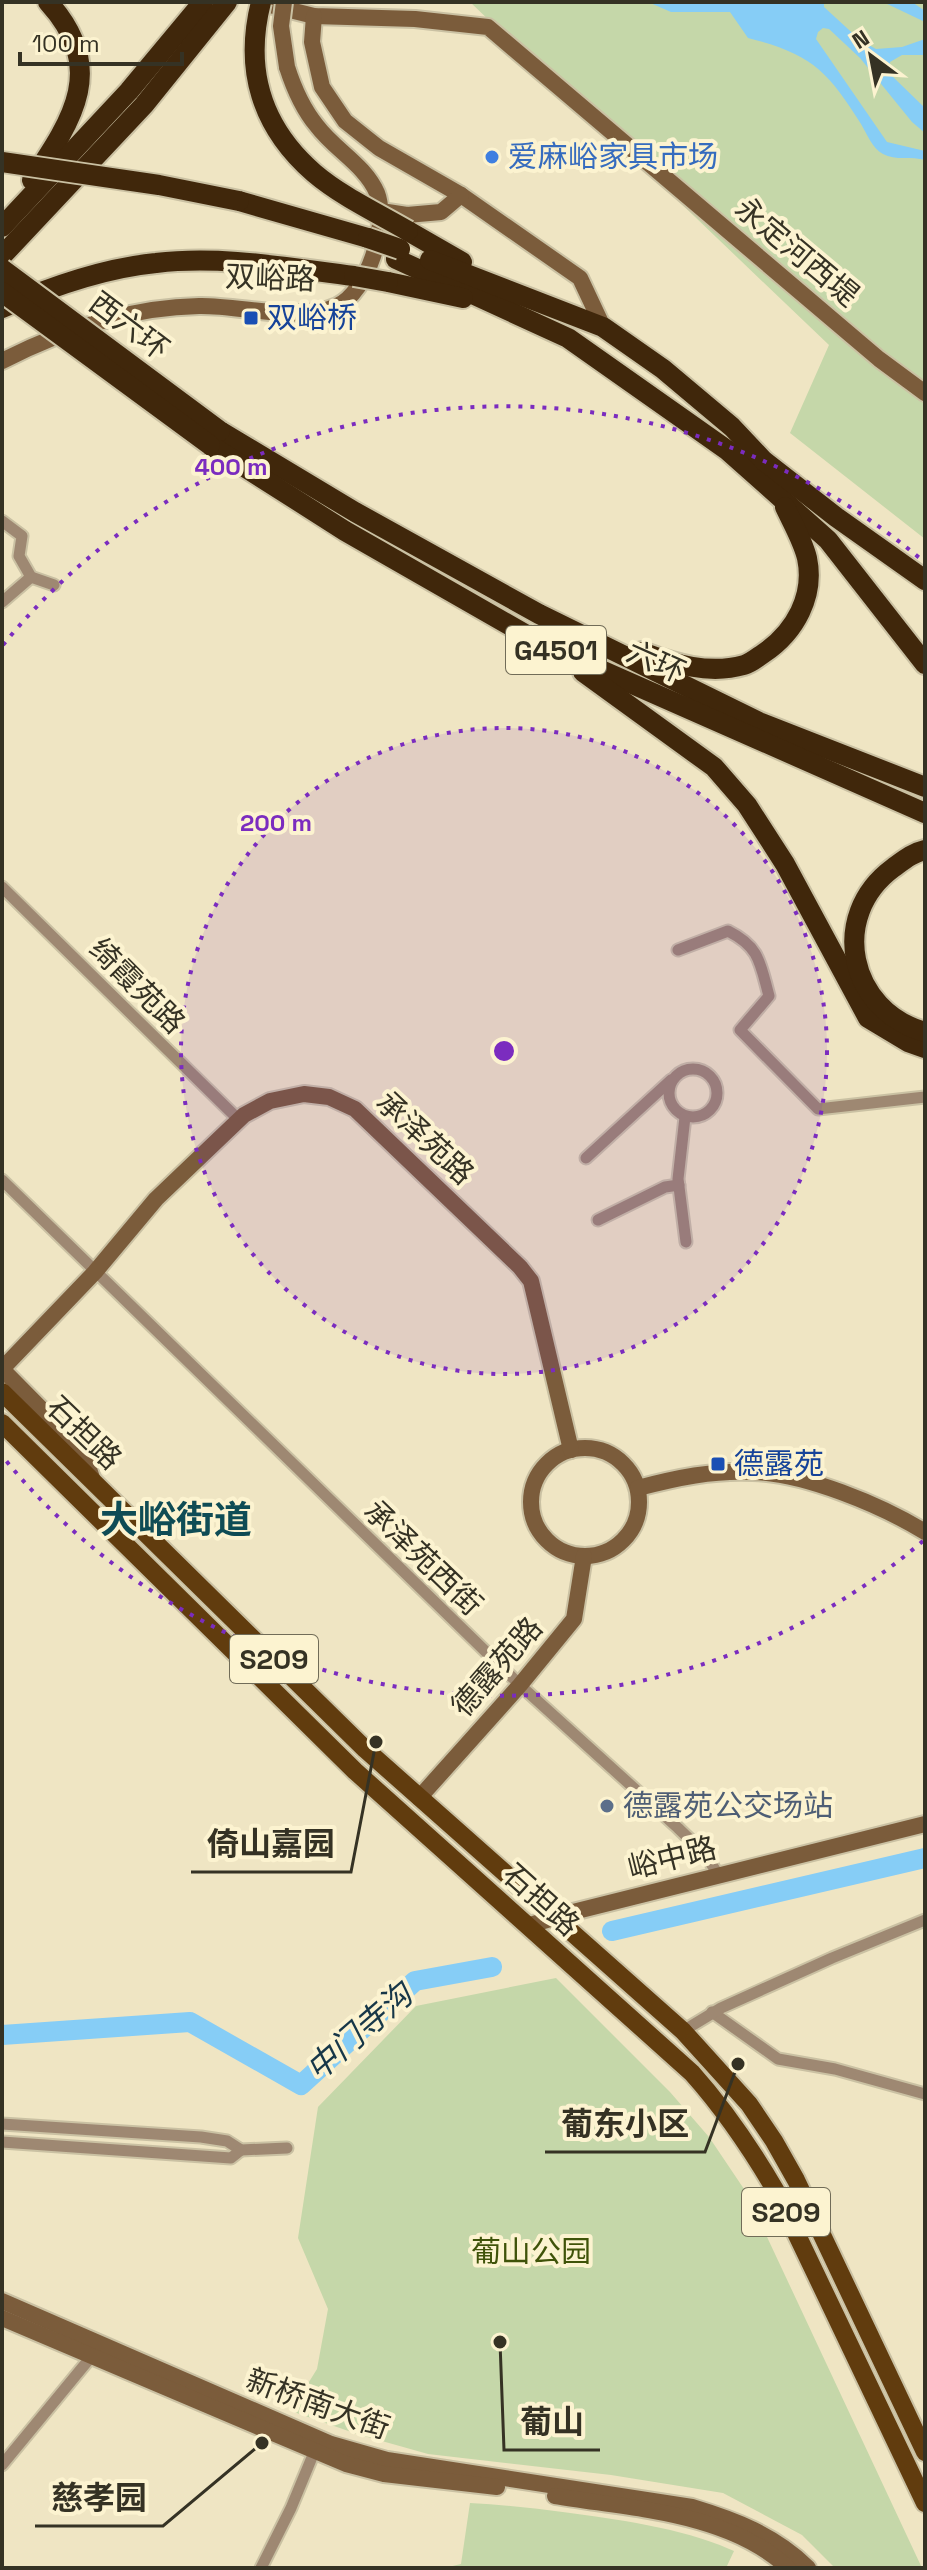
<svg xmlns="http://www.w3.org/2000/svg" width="927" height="2570" viewBox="0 0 927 2570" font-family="'Space Grotesk','Noto Sans SC',sans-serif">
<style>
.green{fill:#c5d7a9}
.water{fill:#86cdf6}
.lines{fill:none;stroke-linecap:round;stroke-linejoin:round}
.river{stroke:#86cdf6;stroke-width:20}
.street-casing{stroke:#cac1a3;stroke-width:15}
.secondary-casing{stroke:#cac1a3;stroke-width:20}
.primary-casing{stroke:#cac1a3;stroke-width:22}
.highway-casing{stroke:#cac1a3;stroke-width:24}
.street{stroke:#9e8872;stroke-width:11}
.secondary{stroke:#7b5c3b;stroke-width:16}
.primary{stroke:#613c0e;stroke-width:18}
.highway{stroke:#40270b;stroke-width:20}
.secondary-bridge-casing{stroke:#cac1a3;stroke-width:20;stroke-linecap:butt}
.highway-bridge-casing{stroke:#cac1a3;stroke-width:24;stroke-linecap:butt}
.secondary-bridge{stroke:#7b5c3b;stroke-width:16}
.highway-bridge{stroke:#40270b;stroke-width:20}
.ring{fill:none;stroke:#7b2cbf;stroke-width:4;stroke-dasharray:4 8}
.shop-dot{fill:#3f7fe0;stroke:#fcf3d0;stroke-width:3}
.transit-dot{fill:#1a4fb4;stroke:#fcf3d0;stroke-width:3}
.service-dot{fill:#5c6f8a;stroke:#fcf3d0;stroke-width:3}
.labels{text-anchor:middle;stroke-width:8;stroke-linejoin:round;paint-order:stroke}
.shield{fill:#fcf3d0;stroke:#716c58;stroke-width:2}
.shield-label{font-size:28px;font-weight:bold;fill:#353224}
.shop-label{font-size:30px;fill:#366cbe;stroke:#fcf3d0;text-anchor:start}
.street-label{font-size:30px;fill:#353224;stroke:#fcf3d0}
.transit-label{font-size:30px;fill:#164399;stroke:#fcf3d0;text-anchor:start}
.service-label{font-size:30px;fill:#4e5e75;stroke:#fcf3d0;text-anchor:start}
.park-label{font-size:30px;fill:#3f5309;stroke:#fcf3d0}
.water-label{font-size:32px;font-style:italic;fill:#173748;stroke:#fcf3d0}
.district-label{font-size:38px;font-weight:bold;fill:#0f4c55;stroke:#fcf3d0}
.centre{fill:#7b2cbf;stroke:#fcf3d0;stroke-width:4}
.ring-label{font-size:24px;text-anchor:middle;font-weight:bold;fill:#7b2cbf;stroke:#fcf3d0;stroke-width:8;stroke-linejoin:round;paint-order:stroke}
.leader{fill:none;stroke:#353224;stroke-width:3}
.callout-dot{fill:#353224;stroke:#fcf3d0;stroke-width:3}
.callout-label{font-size:32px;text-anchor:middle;font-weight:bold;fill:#353224;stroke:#fcf3d0;stroke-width:8;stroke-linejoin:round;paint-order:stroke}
</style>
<rect width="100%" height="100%" fill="#efe5c3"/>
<g class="green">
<path d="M 470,2 L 925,2 L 925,539 L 790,433 L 829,345 Z"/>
<path d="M 556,1978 L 670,2092 L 709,2137 L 746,2192 L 922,2568 L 835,2568 L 802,2535 L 723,2493 L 611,2475 L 428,2454 L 357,2434 L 291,2411 L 317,2369 L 328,2309 L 298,2238 L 318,2107 L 416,2006 Z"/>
<path d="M 470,2503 C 523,2506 573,2513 625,2521 C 664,2528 698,2535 734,2551 L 726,2568 L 444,2568 L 461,2564 Z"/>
</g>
<g class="water">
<path d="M 648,2 L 824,2 L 824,7 L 860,40 L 876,49 L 902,47 L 925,39 L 925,55 L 902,55 L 890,62 L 891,75 L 925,108 L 925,133 L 912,122 L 860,58 L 829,29 L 823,28 L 818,32 L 816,39 L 887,142 L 925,151 L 925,160 C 912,156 895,161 883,154 C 872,148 867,134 861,124 C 827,70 811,54 748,38 L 730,12 L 671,12 Z"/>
<path d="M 883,2 L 912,2 L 925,11 L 925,22 Z"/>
</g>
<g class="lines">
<g class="river">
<path d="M 612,1931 L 925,1858"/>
<path d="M 2,2035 L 190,2022 L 301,2085 L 415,1981 L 492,1967"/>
</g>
<defs>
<g id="street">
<path d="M 2,521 L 22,536 L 19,556 L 31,577 L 54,585"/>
<path d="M 2,602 L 31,577"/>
<path d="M 2,887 L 239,1120"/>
<path d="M 678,950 L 728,931 C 760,947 760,963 769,996 L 740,1030 L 818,1109 L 925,1097"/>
<circle cx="693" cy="1093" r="24"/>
<path d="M 685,1117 L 678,1179 L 686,1242"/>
<path d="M 586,1158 L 671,1080"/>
<path d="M 2,1180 L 520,1685 L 678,1828 L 705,1854 L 719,1876"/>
<path d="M 598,1220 L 665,1187 L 679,1185"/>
<path d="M 712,2012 L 778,2059 L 835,2069 L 925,2094"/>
<path d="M 683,2031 L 721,2008 L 832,1958 L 925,1920"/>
<path d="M 2,2124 L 201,2137 L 227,2141 L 241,2150 L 287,2148"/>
<path d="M 2,2142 L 231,2158 L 241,2150"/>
<path d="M 2,2465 L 91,2357"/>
<path d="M 261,2568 L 291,2508 L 315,2450"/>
</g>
<g id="secondary">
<path d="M 258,2 L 314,16 L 415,19 L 488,27 L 879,359 L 925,393"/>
<path d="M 314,16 L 312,42 L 322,87 L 345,121 L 379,148 L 461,195 L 580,278 L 603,327"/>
<path d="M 381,211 L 407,215 L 441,212 L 461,195"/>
<path d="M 2,361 C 63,330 130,307 199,306 C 240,305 300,323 337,306 C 368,292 389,224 377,193 C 365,165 335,150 317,126 C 302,108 294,89 287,67"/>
<circle cx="585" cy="1502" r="54"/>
<path d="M 93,1481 L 83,1451 L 2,1369 L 95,1272 L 156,1199 L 244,1115 L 270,1101 L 304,1094 L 329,1097 L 355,1109 L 520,1267 L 531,1281 L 571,1450"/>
<path d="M 638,1488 C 676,1478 713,1470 753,1472 C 804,1473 881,1505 925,1532"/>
<path d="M 419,1798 L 520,1685 L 574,1619 L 584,1556"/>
<path d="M 527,1926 L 573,1912 L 925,1824"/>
<path d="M 2,2301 L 331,2444 L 387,2460 L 692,2507 C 735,2520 775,2535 808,2568"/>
<path d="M 2,2318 L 346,2464 L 384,2474 L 497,2487"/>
<path d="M 555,2496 C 632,2509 728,2512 788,2568"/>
</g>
<g id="primary">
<path d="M 2,1392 L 365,1749 L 683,2031 L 749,2104 L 774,2141 L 796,2180 L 925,2452"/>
<path d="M 2,1423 L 355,1771 L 692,2073 C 725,2110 752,2150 777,2193 L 925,2503"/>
</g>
<g id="highway">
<path d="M 32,180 C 74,118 107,67 48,2"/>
<path d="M 239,201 L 368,238"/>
<path d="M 2,227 L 129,91 L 203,2"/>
<path d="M 408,231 L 462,262"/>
<path d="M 2,256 L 144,105 L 227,2"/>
<path d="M 396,259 L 568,338 L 727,450 L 828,540 L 925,664"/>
<path d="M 430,260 L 603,327 L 663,369 L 732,427 L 764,461 L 836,517 L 925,580"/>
<path d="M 388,282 L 463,298"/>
<path d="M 2,308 C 50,287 104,268 156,263 C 222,255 289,268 354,276"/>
<path d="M 220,431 L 355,512 L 539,614 L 759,722 L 925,787"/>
<path d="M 210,445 L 345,531 L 544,645 L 925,813"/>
<path d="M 642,652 C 674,664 709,675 744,665 C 751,663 758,657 764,653 C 795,632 815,596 807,558 C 803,541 792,522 785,507"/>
<path d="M 583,672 L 714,767 L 747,805 L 785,864 L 868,1018 L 908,1042 L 925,1048"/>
<path d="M 925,850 C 912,853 904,860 893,868 C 828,916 849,1011 925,1032"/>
</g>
</defs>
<use href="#street" class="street-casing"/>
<use href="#secondary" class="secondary-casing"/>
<use href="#primary" class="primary-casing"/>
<use href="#highway" class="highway-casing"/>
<use href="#street" class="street"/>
<use href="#secondary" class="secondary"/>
<use href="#primary" class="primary"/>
<use href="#highway" class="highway"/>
<defs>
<path id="secondary-bridge" d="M 284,2 L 281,26 L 287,67"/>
<g id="highway-bridge">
<path d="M 261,2 C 244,69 261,127 314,173 C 341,196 377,213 408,231"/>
<path d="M 2,162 L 159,185 L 239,201"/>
<path d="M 368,238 L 400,249"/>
<path d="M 2,269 L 220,431"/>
<path d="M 354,276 L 388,282"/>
<path d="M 2,292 L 210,445"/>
</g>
</defs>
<use href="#secondary-bridge" class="secondary-bridge-casing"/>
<use href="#highway-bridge" class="highway-bridge-casing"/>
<use href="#secondary-bridge" class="secondary-bridge"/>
<use href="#highway-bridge" class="highway-bridge"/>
</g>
<circle cx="504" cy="1051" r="323" fill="#7b2cbf" fill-opacity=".12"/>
<g class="ring">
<circle cx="504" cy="1051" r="323"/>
<path d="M923 1541A645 645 0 0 1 3 1457M3 645A645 645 0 0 1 923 561"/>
</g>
<circle class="shop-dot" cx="492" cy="157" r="8"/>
<g class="transit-dot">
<rect x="243" y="310" width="16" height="16" rx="4"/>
<rect x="710" y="1456" width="16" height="16" rx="4"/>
</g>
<circle class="service-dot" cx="607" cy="1806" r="8"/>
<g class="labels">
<g class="shield">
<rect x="506" y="626" width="100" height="48" rx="6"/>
<rect x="230" y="1635" width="88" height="48" rx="6"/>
<rect x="742" y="2188" width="88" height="48" rx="6"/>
</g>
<g class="shield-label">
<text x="556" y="660">G4501</text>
<text x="274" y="1669">S209</text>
<text x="786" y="2222">S209</text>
</g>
<g class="shop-label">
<text x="508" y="167">爱麻峪家具市场</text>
</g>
<g class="street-label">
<text transform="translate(797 252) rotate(40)" y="10">永定河西堤</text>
<text transform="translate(270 278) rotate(2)" y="10">双峪路</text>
<text transform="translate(129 326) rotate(37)" y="10">西六环</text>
<text transform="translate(656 662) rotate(24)" y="10">六环</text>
<text transform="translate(137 986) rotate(45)" y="10">绮霞苑路</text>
<text transform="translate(425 1138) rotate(43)" y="10">承泽苑路</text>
<text transform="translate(84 1433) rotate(44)" y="10">石担路</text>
<text transform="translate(423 1558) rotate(44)" y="10">承泽苑西街</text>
<text transform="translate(497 1667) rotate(-49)" y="10">德露苑路</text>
<text transform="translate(672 1858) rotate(-14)" y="10">峪中路</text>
<text transform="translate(541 1900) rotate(42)" y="10">石担路</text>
<text transform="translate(318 2404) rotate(20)" y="10">新桥南大街</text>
</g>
<g class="transit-label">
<text x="267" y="328">双峪桥</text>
<text x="734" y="1474">德露苑</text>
</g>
<g class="service-label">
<text x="623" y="1816">德露苑公交场站</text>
</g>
<g class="park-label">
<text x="531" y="2262">葡山公园</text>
</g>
<g class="water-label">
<text transform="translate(359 2032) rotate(-41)" y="11">中门寺沟</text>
</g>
<g class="district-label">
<text x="176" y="1533">大峪街道</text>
</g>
</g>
<circle cx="504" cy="1051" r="12" class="centre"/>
<g class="ring-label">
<text x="231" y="475">400 m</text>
<text x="276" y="831">200 m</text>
</g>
<path class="leader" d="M376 1742L351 1872H191M738 2064L705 2152H545M500 2342L504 2450H600M262 2443L163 2526H35"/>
<g class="callout-dot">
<circle cx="376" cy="1742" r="8"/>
<circle cx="738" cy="2064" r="8"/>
<circle cx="500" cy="2342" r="8"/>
<circle cx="262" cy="2443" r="8"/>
</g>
<g class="callout-label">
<text x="271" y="1855">倚山嘉园</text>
<text x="625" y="2135">葡东小区</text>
<text x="552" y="2433">葡山</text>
<text x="99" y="2509">慈孝园</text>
</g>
<rect width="927" height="2570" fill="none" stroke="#353224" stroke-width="8"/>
<g transform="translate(871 56) rotate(328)" stroke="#fcf3d0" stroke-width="6" paint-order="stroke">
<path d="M0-6L14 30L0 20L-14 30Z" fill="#353224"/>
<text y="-12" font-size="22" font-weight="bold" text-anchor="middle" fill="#353224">N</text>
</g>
<path d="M20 52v12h162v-12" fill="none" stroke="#353224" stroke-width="4"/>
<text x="32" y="52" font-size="24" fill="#353224" stroke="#fcf3d0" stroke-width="6" paint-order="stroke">100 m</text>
</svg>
